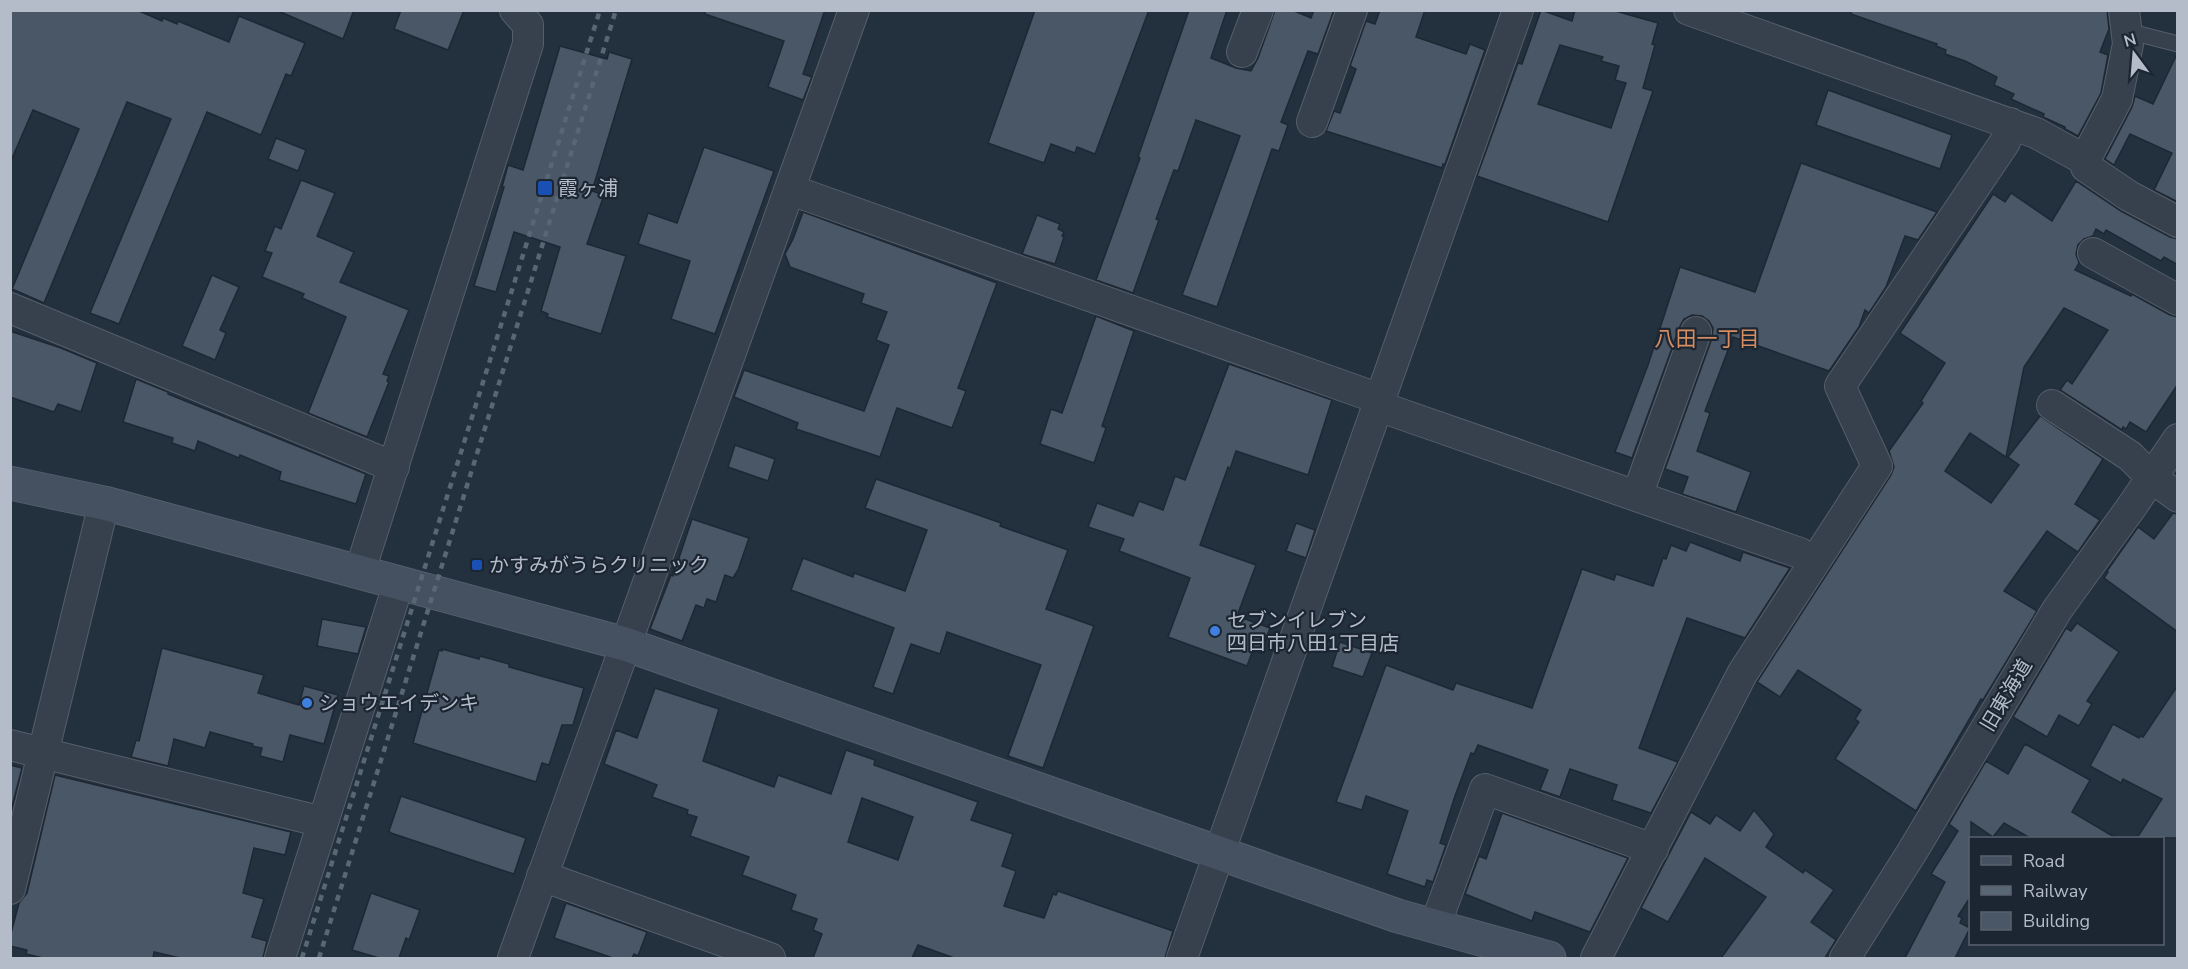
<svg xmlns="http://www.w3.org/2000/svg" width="2188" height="969" viewBox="0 0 2188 969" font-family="'Nunito Sans','Noto Sans JP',sans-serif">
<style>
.building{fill:#495766;stroke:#1e2834;stroke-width:1.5;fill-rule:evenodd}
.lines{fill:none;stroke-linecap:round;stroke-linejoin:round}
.lane-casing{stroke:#555f6b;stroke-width:17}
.street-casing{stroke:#555f6b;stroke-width:32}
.secondary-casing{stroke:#555f6b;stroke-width:35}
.lane{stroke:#37414d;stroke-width:15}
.street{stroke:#37414d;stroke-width:30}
.secondary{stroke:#455160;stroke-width:33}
.rail{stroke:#596674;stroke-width:4.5;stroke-dasharray:6 6;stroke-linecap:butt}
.transit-dot{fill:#1a4fb4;stroke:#1c2632;stroke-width:2}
.shop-dot{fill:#3f7fe0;stroke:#1c2632;stroke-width:2}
.labels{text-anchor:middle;stroke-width:4.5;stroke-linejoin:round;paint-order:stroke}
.poi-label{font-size:20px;fill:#b3bcc8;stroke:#1c2632;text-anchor:start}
.street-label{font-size:20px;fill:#b3bcc8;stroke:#1c2632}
.neighbourhood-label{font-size:21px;fill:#d58d61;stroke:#1c2632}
</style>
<rect width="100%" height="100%" fill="#23303d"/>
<g class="building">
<path d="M 10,10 L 137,10 L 162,21 L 163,18 L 177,24 L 178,21 L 229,42 L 239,16 L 305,43 L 291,76 L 286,74 L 261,135 L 207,112 L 119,324 L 90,313 L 171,119 L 127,102 L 44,303 L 12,289 L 79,129 L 33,110 L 10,163 Z"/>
<path d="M 276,10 L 354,10 L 343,39 Z"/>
<path d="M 401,10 L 464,10 L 448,50 L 394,29 Z"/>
<path d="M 705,10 L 825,10 L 803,74 L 812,77 L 803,100 L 768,87 L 784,41 L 705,14 Z"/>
<path d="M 1035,10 L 1149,10 L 1095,154 L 1077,147 L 1075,153 L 1051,144 L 1044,163 L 988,143 Z"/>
<path d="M 1189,10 L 1227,10 L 1211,58 L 1236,68 L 1251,71 L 1258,58 L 1275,10 L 1292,10 L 1311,18 L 1314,10 L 1334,10 L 1318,54 L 1308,51 L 1281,122 L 1288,125 L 1279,151 L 1272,149 L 1217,307 L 1182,295 L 1240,136 L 1196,120 L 1178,171 L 1174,170 L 1156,219 L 1159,220 L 1133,293 L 1096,280 L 1140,158 L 1138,157 Z"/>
<path d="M 1380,10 L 1425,10 L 1416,37 L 1466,54 L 1470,44 L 1485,50 L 1445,164 L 1443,164 L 1442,168 L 1326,131 L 1334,111 L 1340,113 L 1356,69 L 1350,66 L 1366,21 L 1375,24 Z"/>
<path d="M 1541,10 L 1572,21 L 1575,10 L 1612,10 L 1658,23 L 1652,44 L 1655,45 L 1643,88 L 1653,91 L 1608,222 L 1477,176 L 1518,63 L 1522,64 ZM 1560,45 L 1603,57 L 1601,61 L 1619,66 L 1615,80 L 1626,83 L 1611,128 L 1538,104 Z"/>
<path d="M 1851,10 L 2107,10 L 2109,29 L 2100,52 L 2108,55 L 2101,93 L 2078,136 L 2065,129 L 2065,127 L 2043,117 L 2044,114 L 2011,99 L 2014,94 L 1994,85 L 1997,77 L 1965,61 L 1945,54 L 1946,50 L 1936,46 L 1937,44 L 1851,14 Z"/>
<path d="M 560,46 L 607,59 L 609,52 L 632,59 L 592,191 L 604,195 L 587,244 L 626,256 L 601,334 L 547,317 L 548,314 L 541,311 L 560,247 L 514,232 L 496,292 L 474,286 L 504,187 L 502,187 L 508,165 L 523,170 Z"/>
<path d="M 2177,54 L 2178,54 L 2178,202 L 2154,190 L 2172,153 L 2130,134 L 2114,165 L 2105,159 L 2132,107 L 2135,96 L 2153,104 Z"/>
<path d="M 1828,90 L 1952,135 L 1940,169 L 1816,125 Z"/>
<path d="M 276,138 L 306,150 L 298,171 L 268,159 Z"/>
<path d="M 704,147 L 774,171 L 715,334 L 671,319 L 690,261 L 638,244 L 648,213 L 677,223 Z"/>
<path d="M 1801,163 L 1937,212 L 1918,240 L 1905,236 L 1886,287 L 1869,313 L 1865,310 L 1859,327 L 1829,371 L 1733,337 L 1705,411 L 1710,413 L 1697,451 L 1751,472 L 1736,512 L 1682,494 L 1688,477 L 1665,469 L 1712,338 L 1713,328 L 1709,321 L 1702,316 L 1692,315 L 1684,319 L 1680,326 L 1632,458 L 1615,452 L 1648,365 L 1680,267 L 1755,292 Z"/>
<path d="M 301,180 L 335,193 L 317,236 L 354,252 L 340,282 L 409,310 L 383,374 L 389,376 L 387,381 L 389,382 L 367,437 L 308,413 L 346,317 L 302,298 L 304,294 L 262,277 L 272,253 L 265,251 L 275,226 L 281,229 Z"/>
<path d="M 2076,181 L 2121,211 L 2170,237 L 2178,239 L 2178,265 L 2164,257 L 2161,261 L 2106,230 L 2104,234 L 2096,229 L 2093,236 L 2084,239 L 2078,245 L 2076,254 L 2079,263 L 2075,270 L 2131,296 L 2132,294 L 2170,315 L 2178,317 L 2178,384 L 2146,432 L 2130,422 L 2126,429 L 2123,427 L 2122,430 L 2060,390 L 2067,380 L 2072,384 L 2108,330 L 2064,308 L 2024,367 L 2006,457 L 1970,433 L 1945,471 L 1991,503 L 2019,465 L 2008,457 L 2040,416 L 2103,459 L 2075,504 L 2100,520 L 2078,552 L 2047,531 L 2004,591 L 2037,611 L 1983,700 L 1981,699 L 1916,811 L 1835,759 L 1859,722 L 1855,719 L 1861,710 L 1798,670 L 1780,697 L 1757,682 L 1891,475 L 1894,467 L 1889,451 L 1923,403 L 1921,401 L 1945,363 L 1900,333 L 1993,194 L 2005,202 L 2011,193 L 2052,221 Z"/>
<path d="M 803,212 L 997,283 L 958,388 L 966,391 L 952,428 L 897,408 L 880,457 L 796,429 L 798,423 L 734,397 L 744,370 L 864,411 L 889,345 L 876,340 L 887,312 L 861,303 L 864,294 L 790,267 L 785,254 L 793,239 Z"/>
<path d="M 1037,215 L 1060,224 L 1058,229 L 1064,232 L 1062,236 L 1064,237 L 1055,264 L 1022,254 Z"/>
<path d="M 212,275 L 239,287 L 220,330 L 226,333 L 215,360 L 182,346 Z"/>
<path d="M 1096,316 L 1134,331 L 1102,426 L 1106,428 L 1094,463 L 1040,444 L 1051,409 L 1062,413 Z"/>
<path d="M 10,331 L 61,348 L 97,363 L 81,412 L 58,404 L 54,412 L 10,397 Z"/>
<path d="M 1229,364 L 1332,400 L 1308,475 L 1236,451 L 1230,469 L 1228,467 L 1200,545 L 1256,565 L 1237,616 L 1270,628 L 1261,653 L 1253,650 L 1247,666 L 1168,637 L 1190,578 L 1119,551 L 1124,539 L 1088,527 L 1097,503 L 1133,516 L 1139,501 L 1163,510 L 1175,476 L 1185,480 Z"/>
<path d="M 136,379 L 168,392 L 168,394 L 366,474 L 356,504 L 279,480 L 281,472 L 240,455 L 239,458 L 198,441 L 195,451 L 172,443 L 173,438 L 123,422 Z"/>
<path d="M 735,445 L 775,459 L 768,481 L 728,467 Z"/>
<path d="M 876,479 L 1001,523 L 1000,526 L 1068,550 L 1046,609 L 1094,626 L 1043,768 L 1008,756 L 1041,665 L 947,632 L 940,654 L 911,644 L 893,694 L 873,687 L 894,628 L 791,590 L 803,558 L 853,577 L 854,573 L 905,591 L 927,530 L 865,508 Z"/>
<path d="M 2173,513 L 2178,514 L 2178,632 L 2104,578 L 2108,572 L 2107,571 L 2138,527 L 2154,539 Z"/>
<path d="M 692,519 L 749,538 L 738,570 L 733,578 L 725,575 L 716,602 L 707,599 L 704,608 L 696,605 L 682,641 L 650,629 L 671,575 L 673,576 Z"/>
<path d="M 1296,523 L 1315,530 L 1306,558 L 1286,551 Z"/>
<path d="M 1690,542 L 1740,561 L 1743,552 L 1790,568 L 1745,638 L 1687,618 L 1639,748 L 1678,762 L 1651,813 L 1612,800 L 1617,785 L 1570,769 L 1560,797 L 1540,790 L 1548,770 L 1478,745 L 1474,754 L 1471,753 L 1455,796 L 1440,843 L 1446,845 L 1433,882 L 1427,880 L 1425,887 L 1387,874 L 1408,811 L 1366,796 L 1362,810 L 1336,802 L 1386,665 L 1453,690 L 1456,683 L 1532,708 L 1582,569 L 1614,580 L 1616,574 L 1653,586 L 1663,558 L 1666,559 L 1671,545 L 1686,551 Z"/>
<path d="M 322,619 L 366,627 L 358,654 L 317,646 Z"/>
<path d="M 2077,623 L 2119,652 L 2087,701 L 2092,704 L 2079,726 L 2059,715 L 2047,737 L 2013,717 L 2066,628 L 2071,631 Z"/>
<path d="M 1340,642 L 1372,653 L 1363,677 L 1332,667 Z"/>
<path d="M 162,648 L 264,675 L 258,693 L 299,705 L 304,686 L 338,695 L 324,744 L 290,735 L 283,762 L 260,756 L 262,748 L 252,746 L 253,744 L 210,732 L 205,748 L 174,739 L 168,766 L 131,757 L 136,740 L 139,741 Z"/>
<path d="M 442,649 L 479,659 L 480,656 L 509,664 L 509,667 L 584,688 L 573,725 L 562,725 L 549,765 L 542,763 L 536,782 L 413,743 L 439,650 L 442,651 Z"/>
<path d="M 2178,685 L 2178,838 L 2137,838 L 2162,799 L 2123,779 L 2121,783 L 2090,766 L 2113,724 L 2139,738 L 2140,736 L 2143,737 Z"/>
<path d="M 655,688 L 719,709 L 703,761 L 774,787 L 778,775 L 831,794 L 846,750 L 875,760 L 874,765 L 978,802 L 971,820 L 1013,834 L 1002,866 L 1016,871 L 1004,906 L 1044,918 L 1053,894 L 1056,895 L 1058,891 L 1173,931 L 1165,958 L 954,958 L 918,945 L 912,958 L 813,958 L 822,934 L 813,930 L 817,919 L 791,910 L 796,895 L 742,875 L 749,857 L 690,836 L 697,817 L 687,814 L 688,810 L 652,797 L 657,785 L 604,764 L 616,730 L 637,738 ZM 862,798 L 913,817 L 898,860 L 848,842 Z"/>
<path d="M 2025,744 L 2090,780 L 2072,812 L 2116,838 L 2030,838 L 2004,823 L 1993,837 L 1971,822 L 1971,896 L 1958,916 L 1962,918 L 1960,923 L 1970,928 L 1955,958 L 1905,958 L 1945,882 L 1931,874 L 1958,831 L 1949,824 L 1986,761 L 2008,774 Z"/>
<path d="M 10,765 L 22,768 L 10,814 Z"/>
<path d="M 55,775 L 291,832 L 285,855 L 254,848 L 243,893 L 264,899 L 252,937 L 267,941 L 263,958 L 180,958 L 154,952 L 153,958 L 43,958 L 26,954 L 27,950 L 10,946 L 10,937 L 19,903 L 27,893 Z"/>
<path d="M 401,796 L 526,838 L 514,874 L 391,833 L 389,831 Z"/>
<path d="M 1754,810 L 1774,834 L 1766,847 L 1803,873 L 1805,870 L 1834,890 L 1811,922 L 1836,940 L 1825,958 L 1721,958 L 1766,897 L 1705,858 L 1668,922 L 1641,908 L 1691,812 L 1710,824 L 1716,815 L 1740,831 Z"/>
<path d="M 1502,813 L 1628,858 L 1590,932 L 1535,912 L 1532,921 L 1465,894 L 1479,856 L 1486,859 Z"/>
<path d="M 371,893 L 420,910 L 409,940 L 406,938 L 399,958 L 379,958 L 352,950 Z"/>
<path d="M 566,903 L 647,932 L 638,956 L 634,954 L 632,958 L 613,958 L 554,938 Z"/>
</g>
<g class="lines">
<defs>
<path id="lane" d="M 2127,31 L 2178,44"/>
<g id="street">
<path d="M 1689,10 L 2036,133 L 2085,160 L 2086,167 L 2129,196 L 2178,222"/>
<path d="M 1242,52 L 1258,10"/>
<path d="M 1312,122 L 1352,10"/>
<path d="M 2085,160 L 2117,99 L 2128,44 L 2124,10"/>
<path d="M 791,190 L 1380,399"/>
<path d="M 2093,253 L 2178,300"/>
<path d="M 10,308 L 394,467"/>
<path d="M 2052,405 L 2130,456 L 2151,477 L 2178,497"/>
<path d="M 1378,406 L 1800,553"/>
<path d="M 1637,496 L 1696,332"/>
<path d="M 360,571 L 528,44 L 528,25 L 515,10"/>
<path d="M 10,745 L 323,822"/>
<path d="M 542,876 L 770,958"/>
<path d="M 10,889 L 104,503"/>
<path d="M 1435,926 L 1485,789 L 1653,849"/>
<path d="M 280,958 L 399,582"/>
<path d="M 513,958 L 854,10"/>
<path d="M 1182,958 L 1518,10"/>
<path d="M 1596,958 L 1742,674 L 1877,466 L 1840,386 L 2005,142 L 2010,123"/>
<path d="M 1845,958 L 1912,852 L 2057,610 L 2130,509 L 2178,439"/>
</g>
<path id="secondary" d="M 10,483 L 104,503 L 625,644 L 1398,916 L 1549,958"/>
</defs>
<use href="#lane" class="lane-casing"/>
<use href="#street" class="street-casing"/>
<use href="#secondary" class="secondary-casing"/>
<use href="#lane" class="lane"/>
<use href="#street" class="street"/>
<use href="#secondary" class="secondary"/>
<g class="rail">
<path d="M 302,958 L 600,10"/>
<path d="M 319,958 L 616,10"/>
</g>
</g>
<g class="transit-dot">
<rect x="537" y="180" width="16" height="16" rx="3"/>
<rect x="471" y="559" width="12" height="12" rx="3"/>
</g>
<g class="shop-dot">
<circle cx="1215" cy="631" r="6"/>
<circle cx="307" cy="703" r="6"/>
</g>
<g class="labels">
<g class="poi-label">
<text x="558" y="195">霞ヶ浦</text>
<text x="489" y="572">かすみがうらクリニック</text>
<text x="1227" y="627">セブンイレブン<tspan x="1227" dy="23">四日市八田1丁目店</tspan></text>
<text x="319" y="710">ショウエイデンキ</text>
</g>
<g class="street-label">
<text transform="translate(2006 695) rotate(-59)" y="7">旧東海道</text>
</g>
<g class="neighbourhood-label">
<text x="1707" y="346">八田一丁目</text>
</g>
</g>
<rect width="2188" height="969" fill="none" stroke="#b3bcc8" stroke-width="24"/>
<rect x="1969" y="837" width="195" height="108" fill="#1c2632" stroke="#58626e" stroke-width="1.5"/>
<rect x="1981" y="856" width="30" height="9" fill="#455160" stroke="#58626e" stroke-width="1.5"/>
<text x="2023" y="867" font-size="18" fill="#b3bcc8">Road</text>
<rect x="1981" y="886" width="30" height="9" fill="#596674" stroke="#58626e" stroke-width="1.5"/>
<text x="2023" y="897" font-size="18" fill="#b3bcc8">Railway</text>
<rect x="1981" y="912" width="30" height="18" fill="#495766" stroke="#58626e" stroke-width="1.5"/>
<text x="2023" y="927" font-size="18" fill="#b3bcc8">Building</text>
<g transform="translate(2134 54) rotate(344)" stroke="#1c2632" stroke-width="4.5" paint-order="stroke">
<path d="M0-4.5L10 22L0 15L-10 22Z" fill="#b3bcc8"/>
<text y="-9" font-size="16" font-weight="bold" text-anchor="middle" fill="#b3bcc8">N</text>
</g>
</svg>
